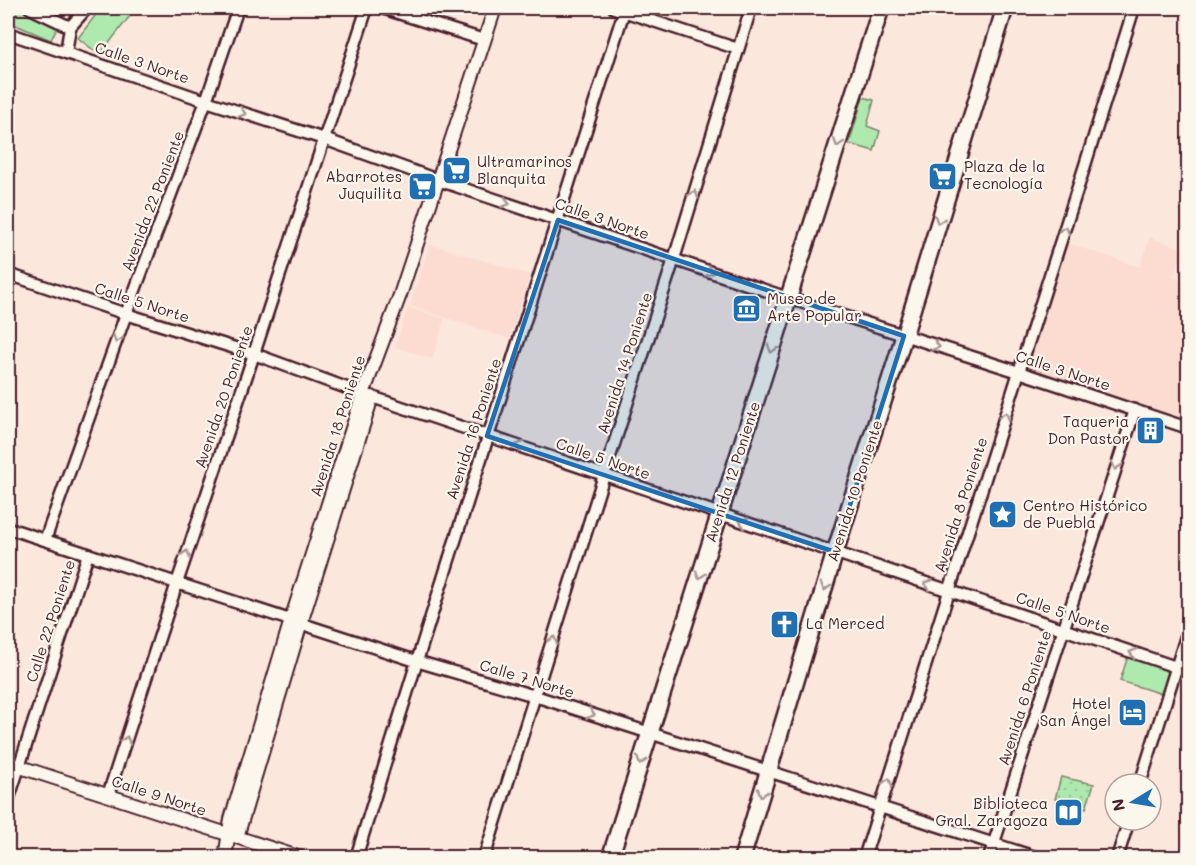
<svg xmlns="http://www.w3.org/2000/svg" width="1196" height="865" viewBox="0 0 1196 865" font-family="Mali,sans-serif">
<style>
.built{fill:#fcdcd0}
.park{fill:#aee9ae;stroke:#7c846c;stroke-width:1.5}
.garden{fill:url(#garden-dots);stroke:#7c846c;stroke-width:1.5}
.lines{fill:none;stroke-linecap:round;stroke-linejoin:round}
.minor-casing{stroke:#4a1f2b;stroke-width:15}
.tertiary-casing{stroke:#4a1f2b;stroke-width:16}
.secondary-casing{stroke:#4a1f2b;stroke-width:20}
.minor{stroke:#fbf7ec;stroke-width:10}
.tertiary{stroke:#fbf7ec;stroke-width:12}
.secondary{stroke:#fbf7ec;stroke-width:15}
.oneway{stroke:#ab9695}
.marked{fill:#1f6fb2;fill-opacity:0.2;stroke:#1f6fb2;stroke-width:4.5;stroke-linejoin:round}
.labels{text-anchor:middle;stroke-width:4.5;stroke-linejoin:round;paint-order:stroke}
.street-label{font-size:15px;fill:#4a1f2b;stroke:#fbf7ec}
.poi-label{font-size:15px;fill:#4a1f2b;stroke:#fbf7ec;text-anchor:start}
</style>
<defs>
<pattern id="garden-dots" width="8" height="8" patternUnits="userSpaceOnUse" patternTransform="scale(1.5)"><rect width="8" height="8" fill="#aee9ae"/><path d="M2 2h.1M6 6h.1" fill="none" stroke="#97c796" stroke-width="1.8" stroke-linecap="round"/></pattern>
</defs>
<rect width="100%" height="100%" fill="#fce7dc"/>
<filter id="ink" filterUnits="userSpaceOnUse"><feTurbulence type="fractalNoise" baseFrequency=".0167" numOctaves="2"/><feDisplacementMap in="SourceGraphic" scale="12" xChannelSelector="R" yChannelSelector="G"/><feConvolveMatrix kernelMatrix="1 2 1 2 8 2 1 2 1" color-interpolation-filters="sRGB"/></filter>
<g filter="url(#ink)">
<g class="built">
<path d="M 1150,237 L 1183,249 L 1173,277 L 1188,283 L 1188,316 L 1185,325 L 1188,327 L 1188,423 L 1026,370 L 1067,243 L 1140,267 Z"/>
<path d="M 430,244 L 530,275 L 509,339 L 410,306 Z"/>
<path d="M 408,307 L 445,319 L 432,359 L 395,347 Z"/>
</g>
<g class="park">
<path d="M 18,8 L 58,25 L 51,40 L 11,23 Z"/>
<path d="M 101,8 L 136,8 L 100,55 L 78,38 Z"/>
<path d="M 863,97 L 874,100 L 867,126 L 880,131 L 874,151 L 849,144 Z"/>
<path d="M 1129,653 L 1170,666 L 1162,694 L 1120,681 Z"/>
</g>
<path class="garden" d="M 1061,777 L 1094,784 L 1086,808 L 1055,799 Z"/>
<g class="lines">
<defs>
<g id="minor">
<path d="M 30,8 L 70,27"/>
<path d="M 382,8 L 484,40"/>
<path d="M 614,8 L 738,49"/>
<path d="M 8,12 L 10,8"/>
<path d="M 8,33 L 206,101 L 324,139 L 435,179 L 788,298 L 1019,372 L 1188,428"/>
<path d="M 66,53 L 70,27 L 87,8"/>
<path d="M 8,274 L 126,314 L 254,354 L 363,394 L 1188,671"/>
<path d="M 8,528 L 416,661 L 535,696 L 1038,858"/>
<path d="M 45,540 L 126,314 L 206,101 L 238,8"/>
<path d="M 1140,784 L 1188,630"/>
<path d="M 108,795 L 177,583 L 254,354 L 367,8"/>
<path d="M 8,801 L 88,554"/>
<path d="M 356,858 C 443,573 535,291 625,8"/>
<path d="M 484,858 L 605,472 L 674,259 L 751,8"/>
<path d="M 864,858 L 1086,162 L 1134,8"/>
<path d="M 989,858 L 1135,410"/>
<path d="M 1117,858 L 1129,820"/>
</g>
<g id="tertiary">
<path d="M 8,763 L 301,858"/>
<path d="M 237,837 L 301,623 L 372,397"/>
<path d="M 225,858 L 231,819 L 291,620 L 363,394 L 400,295 L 495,8"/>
</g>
<g id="secondary">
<path d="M 610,858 L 881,8"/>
<path d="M 742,858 L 836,549 L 904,336 L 1005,8"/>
</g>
</defs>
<use href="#minor" class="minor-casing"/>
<use href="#tertiary" class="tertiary-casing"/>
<use href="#secondary" class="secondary-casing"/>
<use href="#minor" class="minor"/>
<use href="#tertiary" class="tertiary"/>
<use href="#secondary" class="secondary"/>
</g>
<defs><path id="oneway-chevron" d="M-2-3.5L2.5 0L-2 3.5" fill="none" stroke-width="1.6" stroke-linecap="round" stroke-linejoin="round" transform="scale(1.5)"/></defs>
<g class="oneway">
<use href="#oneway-chevron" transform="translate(242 113) rotate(18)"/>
<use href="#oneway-chevron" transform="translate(838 143) rotate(108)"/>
<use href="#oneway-chevron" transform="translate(694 194) rotate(-73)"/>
<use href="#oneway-chevron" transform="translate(506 203) rotate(19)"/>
<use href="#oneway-chevron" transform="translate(939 220) rotate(107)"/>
<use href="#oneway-chevron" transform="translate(1065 230) rotate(-72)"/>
<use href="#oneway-chevron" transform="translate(710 272) rotate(19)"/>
<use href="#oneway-chevron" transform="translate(117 339) rotate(110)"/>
<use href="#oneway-chevron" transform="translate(936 346) rotate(17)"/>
<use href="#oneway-chevron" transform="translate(772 349) rotate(108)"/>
<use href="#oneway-chevron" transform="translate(1005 416) rotate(-72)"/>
<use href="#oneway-chevron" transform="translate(519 446) rotate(-161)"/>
<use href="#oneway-chevron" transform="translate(1116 466) rotate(108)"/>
<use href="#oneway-chevron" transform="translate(743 522) rotate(-161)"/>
<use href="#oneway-chevron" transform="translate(186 554) rotate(-71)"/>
<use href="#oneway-chevron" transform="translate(700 575) rotate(108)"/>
<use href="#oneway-chevron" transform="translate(928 584) rotate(-161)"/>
<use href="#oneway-chevron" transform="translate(825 587) rotate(107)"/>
<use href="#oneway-chevron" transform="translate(553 640) rotate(-73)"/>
<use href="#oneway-chevron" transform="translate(1133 653) rotate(-161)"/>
<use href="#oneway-chevron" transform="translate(591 714) rotate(18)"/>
<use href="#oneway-chevron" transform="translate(126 740) rotate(-72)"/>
<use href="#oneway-chevron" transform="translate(641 761) rotate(108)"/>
<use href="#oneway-chevron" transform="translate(888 782) rotate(-72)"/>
<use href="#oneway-chevron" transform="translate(762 793) rotate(107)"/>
</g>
</g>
<path class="marked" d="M 558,220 L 904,336 L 835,552 L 487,436 Z"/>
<defs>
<symbol id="supermarket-square" viewBox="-11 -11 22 22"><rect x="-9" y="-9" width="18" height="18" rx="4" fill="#1f6fb2" stroke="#fbf7ec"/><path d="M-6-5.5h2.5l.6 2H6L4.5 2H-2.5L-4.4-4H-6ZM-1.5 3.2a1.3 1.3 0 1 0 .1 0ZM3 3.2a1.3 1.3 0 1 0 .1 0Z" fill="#fff"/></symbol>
<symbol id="museum-square" viewBox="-11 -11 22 22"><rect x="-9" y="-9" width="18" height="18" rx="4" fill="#1f6fb2" stroke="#fbf7ec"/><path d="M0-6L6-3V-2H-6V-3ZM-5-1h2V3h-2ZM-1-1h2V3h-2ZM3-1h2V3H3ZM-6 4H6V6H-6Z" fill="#fff"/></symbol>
<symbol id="building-square" viewBox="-11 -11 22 22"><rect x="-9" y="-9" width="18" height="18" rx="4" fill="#1f6fb2" stroke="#fbf7ec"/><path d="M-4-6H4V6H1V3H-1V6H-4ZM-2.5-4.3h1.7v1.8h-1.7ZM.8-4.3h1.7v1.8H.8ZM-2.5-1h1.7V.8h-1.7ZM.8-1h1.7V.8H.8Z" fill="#fff"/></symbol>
<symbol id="sight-square" viewBox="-11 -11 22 22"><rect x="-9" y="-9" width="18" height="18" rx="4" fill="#1f6fb2" stroke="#fbf7ec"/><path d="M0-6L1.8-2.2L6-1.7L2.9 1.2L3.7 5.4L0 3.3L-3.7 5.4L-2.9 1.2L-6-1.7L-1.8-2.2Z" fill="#fff"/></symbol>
<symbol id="church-square" viewBox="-11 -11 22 22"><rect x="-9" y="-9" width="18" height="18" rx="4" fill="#1f6fb2" stroke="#fbf7ec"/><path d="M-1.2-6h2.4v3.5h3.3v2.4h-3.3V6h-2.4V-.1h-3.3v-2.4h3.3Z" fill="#fff"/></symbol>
<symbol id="hotel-square" viewBox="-11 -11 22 22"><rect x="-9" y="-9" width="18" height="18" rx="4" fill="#1f6fb2" stroke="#fbf7ec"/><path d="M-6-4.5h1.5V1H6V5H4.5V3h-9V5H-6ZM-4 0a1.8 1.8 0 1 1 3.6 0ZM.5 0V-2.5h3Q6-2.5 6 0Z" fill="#fff"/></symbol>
<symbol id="library-square" viewBox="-11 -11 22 22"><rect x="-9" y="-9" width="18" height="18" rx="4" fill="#1f6fb2" stroke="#fbf7ec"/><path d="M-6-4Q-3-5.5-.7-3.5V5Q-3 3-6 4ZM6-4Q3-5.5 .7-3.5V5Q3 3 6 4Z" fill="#fff"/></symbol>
</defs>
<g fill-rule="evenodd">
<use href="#supermarket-square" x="440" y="154" width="33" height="33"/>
<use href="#supermarket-square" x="926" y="160" width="33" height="33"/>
<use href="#supermarket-square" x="406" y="170" width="33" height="33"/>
<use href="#museum-square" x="730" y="292" width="33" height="33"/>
<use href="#building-square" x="1134" y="414" width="33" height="33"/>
<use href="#sight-square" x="986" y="498" width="33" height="33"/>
<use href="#church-square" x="768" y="608" width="33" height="33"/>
<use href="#hotel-square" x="1116" y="696" width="33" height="33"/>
<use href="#library-square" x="1052" y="796" width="33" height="33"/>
</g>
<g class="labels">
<g class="street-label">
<text transform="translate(142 63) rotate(19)" y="5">Calle 3 Norte</text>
<text transform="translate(153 201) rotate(-69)" y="5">Avenida 22 Poniente</text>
<text transform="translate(602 219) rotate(19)" y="5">Calle 3 Norte</text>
<text transform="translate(142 303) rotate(18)" y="5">Calle 5 Norte</text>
<text transform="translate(625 363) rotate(-72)" y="5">Avenida 14 Poniente</text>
<text transform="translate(1063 371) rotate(18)" y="5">Calle 3 Norte</text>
<text transform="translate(224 397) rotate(-71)" y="5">Avenida 20 Poniente</text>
<text transform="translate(338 426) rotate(-72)" y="5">Avenida 18 Poniente</text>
<text transform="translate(474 429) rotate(-72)" y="5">Avenida 16 Poniente</text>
<text transform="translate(603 459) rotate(19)" y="5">Calle 5 Norte</text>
<text transform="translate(733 472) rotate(-72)" y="5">Avenida 12 Poniente</text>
<text transform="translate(855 491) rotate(-72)" y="5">Avenida 10 Poniente</text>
<text transform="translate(961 505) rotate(-72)" y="5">Avenida 8 Poniente</text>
<text transform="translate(1063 613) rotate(19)" y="5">Calle 5 Norte</text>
<text transform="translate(51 621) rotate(-72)" y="5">Calle 22 Poniente</text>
<text transform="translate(527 679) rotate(17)" y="5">Calle 7 Norte</text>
<text transform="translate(1025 698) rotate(-72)" y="5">Avenida 6 Poniente</text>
<text transform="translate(159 796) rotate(18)" y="5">Calle 9 Norte</text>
</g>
<g class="poi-label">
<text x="477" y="167">Ultramarinos<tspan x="477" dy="17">Blanquita</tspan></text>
<text x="964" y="172">Plaza de la<tspan x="964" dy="17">Tecnología</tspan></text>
<text x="402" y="182" text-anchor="end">Abarrotes<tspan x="402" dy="17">Juquilita</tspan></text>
<text x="767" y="304">Museo de<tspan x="767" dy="17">Arte Popular</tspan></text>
<text x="1129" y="427" text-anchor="end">Taqueria<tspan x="1129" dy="17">Don Pastor</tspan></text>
<text x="1023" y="511">Centro Histórico<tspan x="1023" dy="17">de Puebla</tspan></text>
<text x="806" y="629">La Merced</text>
<text x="1111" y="709" text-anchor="end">Hotel<tspan x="1111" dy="17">San Ángel</tspan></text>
<text x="1048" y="809" text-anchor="end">Biblioteca<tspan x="1048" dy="17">Gral. Zaragoza</tspan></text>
</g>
</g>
<rect width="1196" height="865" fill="none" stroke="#fbf7ec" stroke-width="30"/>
<rect x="15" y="15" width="1166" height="835" fill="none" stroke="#4a1f2b" stroke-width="2" filter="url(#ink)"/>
<g transform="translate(1133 802) rotate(259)"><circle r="28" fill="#fbf7ec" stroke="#b4a19f" stroke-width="1.5"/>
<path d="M0-4.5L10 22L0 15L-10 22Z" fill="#1f6fb2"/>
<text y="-9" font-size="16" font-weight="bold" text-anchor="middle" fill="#4a1f2b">N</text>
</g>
</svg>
